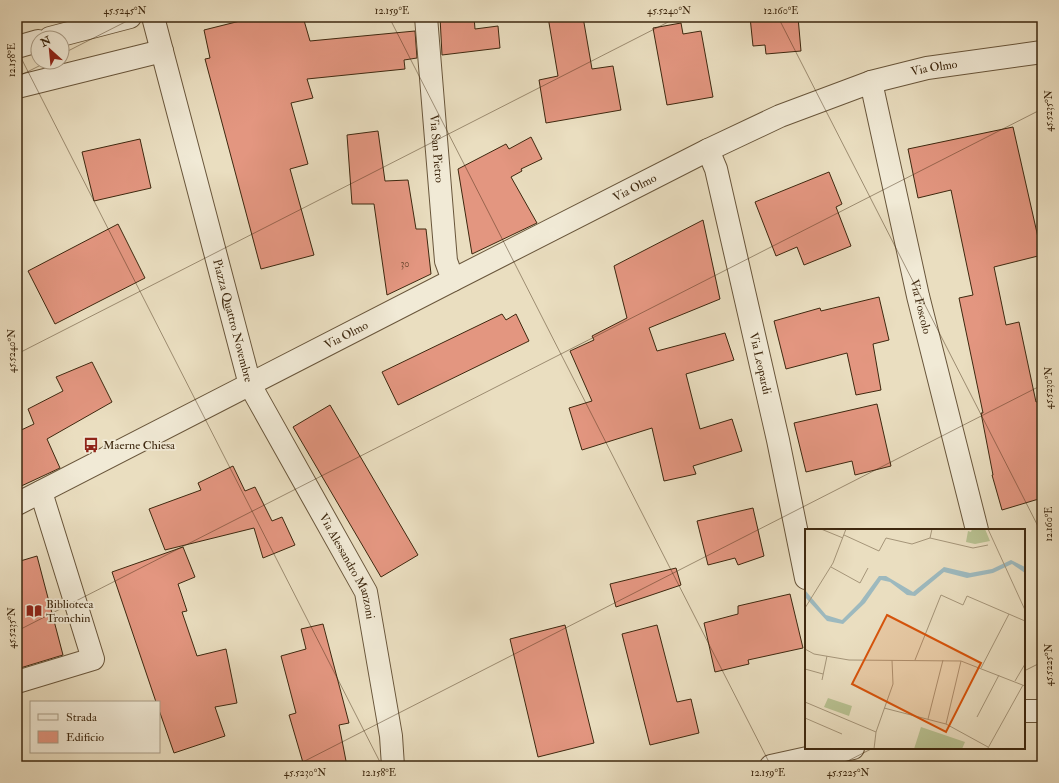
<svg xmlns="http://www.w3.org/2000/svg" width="1059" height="783" viewBox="0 0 1059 783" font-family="'IM FELL Double Pica',serif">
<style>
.building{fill:#e39680;stroke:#3e280f}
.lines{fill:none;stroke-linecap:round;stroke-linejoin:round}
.minor-casing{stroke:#69563b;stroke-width:24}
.minor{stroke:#f1ead6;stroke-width:22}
.ticks{fill:none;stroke:#3e280f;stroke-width:1;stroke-opacity:0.45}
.labels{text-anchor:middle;stroke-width:3.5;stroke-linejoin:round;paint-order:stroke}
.number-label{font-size:10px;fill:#67442b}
.street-label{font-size:12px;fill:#3e280f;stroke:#f1ead6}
.poi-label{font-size:12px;fill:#3e280f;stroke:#f1ead6;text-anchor:start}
.inset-road{fill:none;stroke:#a59579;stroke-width:1}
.view{fill:#d7540c;fill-opacity:0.15;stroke:#d7540c;stroke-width:2}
.inset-edge{fill:none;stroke:#3e280f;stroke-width:2}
.neatline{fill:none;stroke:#3e280f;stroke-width:1.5}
.ticks-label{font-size:10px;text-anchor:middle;fill:#3e280f}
</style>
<rect width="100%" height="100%" fill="#eadec0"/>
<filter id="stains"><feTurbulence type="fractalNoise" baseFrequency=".005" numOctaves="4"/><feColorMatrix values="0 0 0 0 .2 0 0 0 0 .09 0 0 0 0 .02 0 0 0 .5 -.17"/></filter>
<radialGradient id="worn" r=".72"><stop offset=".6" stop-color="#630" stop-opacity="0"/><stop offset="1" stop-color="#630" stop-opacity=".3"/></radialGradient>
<g class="building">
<path d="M 256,17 L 303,17 L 310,41 L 415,31 L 417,58 L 404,60 L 405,69 L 307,79 L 313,98 L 291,103 L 308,164 L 290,169 L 314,255 L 261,269 L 205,59 L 210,58 L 204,30 Z"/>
<path d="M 440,17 L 474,17 L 475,29 L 498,26 L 500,48 L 442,55 Z"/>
<path d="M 548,17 L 583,17 L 592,69 L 613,66 L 621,110 L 546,123 L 539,80 L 558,76 Z"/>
<path d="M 750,17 L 798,17 L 801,51 L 766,54 L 765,45 L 753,46 Z"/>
<path d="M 681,23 L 683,34 L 701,31 L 713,97 L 667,105 L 653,28 Z"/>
<path d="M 1013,127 L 1042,255 L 994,267 L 1006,325 L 1019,322 L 1036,402 L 1042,401 L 1042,498 L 1002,510 L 992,475 L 993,475 L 981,413 L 983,413 L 959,298 L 973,295 L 951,190 L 918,198 L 908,149 Z"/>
<path d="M 378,131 L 385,181 L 408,180 L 416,229 L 426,229 L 431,274 L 387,295 L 374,204 L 352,204 L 347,135 Z"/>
<path d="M 531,137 L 542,159 L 521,169 L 522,171 L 511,177 L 537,223 L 472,254 L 458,169 L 506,144 L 509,149 Z"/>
<path d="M 140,139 L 151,188 L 94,201 L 82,152 Z"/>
<path d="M 829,172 L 842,204 L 836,207 L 851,246 L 804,265 L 797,247 L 776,256 L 755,202 Z"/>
<path d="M 703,220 L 720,299 L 649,328 L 657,351 L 725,333 L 734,360 L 686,374 L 700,429 L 732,419 L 742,451 L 693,466 L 696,474 L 664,481 L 652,428 L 582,450 L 569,408 L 592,401 L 570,351 L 594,340 L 592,336 L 627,318 L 614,266 Z"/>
<path d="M 118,224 L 145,278 L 55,324 L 28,271 Z"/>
<path d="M 879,297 L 889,340 L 873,344 L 881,390 L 856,395 L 847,353 L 786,369 L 774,321 L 820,308 L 821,311 Z"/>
<path d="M 502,314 L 506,320 L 516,314 L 529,341 L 398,405 L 382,372 Z"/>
<path d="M 92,362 L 112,402 L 47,439 L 60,468 L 17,488 L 17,432 L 34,424 L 28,409 L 63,391 L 56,377 Z"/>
<path d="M 877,404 L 891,466 L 855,475 L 852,461 L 806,472 L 794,423 Z"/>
<path d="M 330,405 L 418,555 L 381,577 L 293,427 Z"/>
<path d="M 233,466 L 245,491 L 255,487 L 272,521 L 282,517 L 295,545 L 263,558 L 254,528 L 165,550 L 149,509 L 201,490 L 198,483 Z"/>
<path d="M 753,508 L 764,556 L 738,565 L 735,558 L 708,565 L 697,521 Z"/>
<path d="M 183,547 L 195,577 L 178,584 L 187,611 L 182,612 L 197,656 L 226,649 L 237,703 L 215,707 L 225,736 L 174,753 L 159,710 L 159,702 L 156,702 L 112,572 Z"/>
<path d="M 37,556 L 63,655 L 17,669 L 17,562 Z"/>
<path d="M 676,568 L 681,585 L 616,607 L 610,584 Z"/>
<path d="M 790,594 L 803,648 L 748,660 L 749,664 L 715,672 L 704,623 L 738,614 L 738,606 Z"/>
<path d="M 323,624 L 349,723 L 339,725 L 347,766 L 304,766 L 289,715 L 296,713 L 281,656 L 306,649 L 301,629 Z"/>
<path d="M 565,625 L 594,743 L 538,757 L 510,639 Z"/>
<path d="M 657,625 L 677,702 L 691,699 L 699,733 L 650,745 L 622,634 Z"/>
</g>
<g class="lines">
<defs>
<g id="minor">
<path id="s1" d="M 153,17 L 250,385 L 366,592 L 391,736 L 393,766"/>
<path id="s2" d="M 426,17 L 446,261 L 453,280"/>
<path d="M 50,38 L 130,17"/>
<path d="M 17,47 L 38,41"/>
<path id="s3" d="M 871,82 L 918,296 L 977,530"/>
<path d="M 17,87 L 162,51"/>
<path id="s4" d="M 708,150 L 716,169 L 778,440 L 806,578"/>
<path id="s5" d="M 17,504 L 453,280 L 708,150 L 780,116 L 871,82 L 927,68 L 1042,52"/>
<path d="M 17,682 L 93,659 L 41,492"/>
<path d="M 1024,711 L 1042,711"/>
<path d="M 771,766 L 853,748"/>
</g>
</defs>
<use href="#minor" class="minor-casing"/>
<use href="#minor" class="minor"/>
</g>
<path class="ticks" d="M 389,17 L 771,766M 778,17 L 1042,534M 17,50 L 382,766M 62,54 L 135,17M 17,77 L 47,62M 17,354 L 678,17M 17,631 L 1042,109M 1024,671 L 1042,662M 295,766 L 1042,385M 838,766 L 873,748"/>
<defs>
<symbol id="bus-bare" viewBox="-9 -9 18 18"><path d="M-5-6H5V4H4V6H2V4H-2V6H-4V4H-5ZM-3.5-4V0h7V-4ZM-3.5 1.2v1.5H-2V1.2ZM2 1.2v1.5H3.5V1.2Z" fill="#8f2418" stroke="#f1ead6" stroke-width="2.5" paint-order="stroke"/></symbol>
<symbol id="library-bare" viewBox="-9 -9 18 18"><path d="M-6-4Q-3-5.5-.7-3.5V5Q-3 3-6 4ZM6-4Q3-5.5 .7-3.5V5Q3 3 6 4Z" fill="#8f2418" stroke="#f1ead6" stroke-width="2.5" paint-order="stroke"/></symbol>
</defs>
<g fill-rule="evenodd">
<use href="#bus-bare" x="80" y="434" width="22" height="22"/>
<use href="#library-bare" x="23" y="600" width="22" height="22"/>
</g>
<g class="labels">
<g class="number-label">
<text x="405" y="267">30</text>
</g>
<g class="street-label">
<text dy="4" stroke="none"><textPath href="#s5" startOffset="1018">Via Olmo</textPath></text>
<text dy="4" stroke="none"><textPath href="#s2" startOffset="132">Via San Pietro</textPath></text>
<text dy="4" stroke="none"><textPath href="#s5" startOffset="694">Via Olmo</textPath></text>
<text dy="4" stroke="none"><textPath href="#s3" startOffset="230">Via Foscolo</textPath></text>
<text dy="4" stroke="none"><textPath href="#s1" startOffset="314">Piazza Quattro Novembre</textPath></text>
<text dy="4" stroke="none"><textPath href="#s5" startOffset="370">Via Olmo</textPath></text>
<text dy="4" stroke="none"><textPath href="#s4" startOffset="220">Via Leopardi</textPath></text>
<text dy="4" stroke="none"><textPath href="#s1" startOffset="587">Via Alessandro Manzoni</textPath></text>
</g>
<g class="poi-label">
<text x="103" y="449">Maerne Chiesa</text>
<text x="46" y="608">Biblioteca<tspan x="46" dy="14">Tronchin</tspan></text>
</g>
</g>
<g transform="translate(805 529)">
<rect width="220" height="220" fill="#eadec0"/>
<path d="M 167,0 L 180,0 L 185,12 L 170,15 L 161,13 L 163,2 L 166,3 ZM 23,169 L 47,177 L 44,187 L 19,178 ZM 116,198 L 160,213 L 157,220 L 109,220 Z" fill="#b8c191"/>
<path d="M 206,31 L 220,38 L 220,44 L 207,35 L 188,44 L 162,49 L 139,43 L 110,67 L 102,66 L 85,53 L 76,51 L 60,74 L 38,95 L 22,92 L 0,68 L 0,61 L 21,86 L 37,91 L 55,73 L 74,47 L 81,47 L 108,63 L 139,38 L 165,44 L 187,40 Z" fill="#9db9be"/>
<path class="inset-road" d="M 16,0 L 38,9M 127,0 L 125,9 L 168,19 L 183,16M 183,0 L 220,81M 39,6 L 74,22 L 81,9 L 107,15 L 125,9M 26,38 L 55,54 L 63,39M 0,79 L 28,34 L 41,0M 0,120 L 9,125 L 44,131 L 156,132 L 220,157M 110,131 L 136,66 L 158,76 L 162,67 L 220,92M 176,139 L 204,85M 0,140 L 18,145M 17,151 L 22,127M 210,152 L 220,135M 0,173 L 71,203M 79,179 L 141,195 L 183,218M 172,188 L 194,146M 0,189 L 37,205M 123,190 L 138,131M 141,195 L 156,132M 183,219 L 218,156M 69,220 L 71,203 L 88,155 L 87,131"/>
<path class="view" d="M 82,86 L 176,134 L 141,203 L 47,155 Z"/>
<rect width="220" height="220" class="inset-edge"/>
</g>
<rect width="1059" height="783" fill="none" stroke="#eadec0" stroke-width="44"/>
<rect x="30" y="701" width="130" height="52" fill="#f1ead6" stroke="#a99c86"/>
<rect x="38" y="714" width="20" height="6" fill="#f1ead6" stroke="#a99c86"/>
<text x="66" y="721" font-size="12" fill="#3e280f">Strada</text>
<rect x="38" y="731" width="20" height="12" fill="#e39680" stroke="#a99c86"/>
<text x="66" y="741" font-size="12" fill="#3e280f">Edificio</text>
<g transform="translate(50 50) rotate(333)"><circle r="19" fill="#f1ead6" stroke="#a99c86"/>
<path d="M0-3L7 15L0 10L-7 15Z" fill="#8f2418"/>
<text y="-6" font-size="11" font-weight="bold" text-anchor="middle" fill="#3e280f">N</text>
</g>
<rect x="22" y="22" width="1015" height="739" class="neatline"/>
<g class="ticks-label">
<text x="125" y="14">45.5245°N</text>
<text x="392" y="14">12.159°E</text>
<text x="669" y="14">45.5240°N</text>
<text x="781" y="14">12.160°E</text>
<text transform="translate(11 60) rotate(-90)" y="4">12.158°E</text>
<text transform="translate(1048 111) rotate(-90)" y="4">45.5235°N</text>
<text transform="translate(11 351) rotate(-90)" y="4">45.5240°N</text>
<text transform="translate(1048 388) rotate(-90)" y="4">45.5230°N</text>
<text transform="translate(1048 524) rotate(-90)" y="4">12.160°E</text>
<text transform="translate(11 628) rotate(-90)" y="4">45.5235°N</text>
<text transform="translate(1048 665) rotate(-90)" y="4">45.5225°N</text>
<text x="305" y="776">45.5230°N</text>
<text x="379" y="776">12.158°E</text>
<text x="768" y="776">12.159°E</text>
<text x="848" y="776">45.5225°N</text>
</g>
<rect width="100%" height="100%" filter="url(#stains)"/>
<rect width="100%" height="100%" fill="url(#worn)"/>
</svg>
